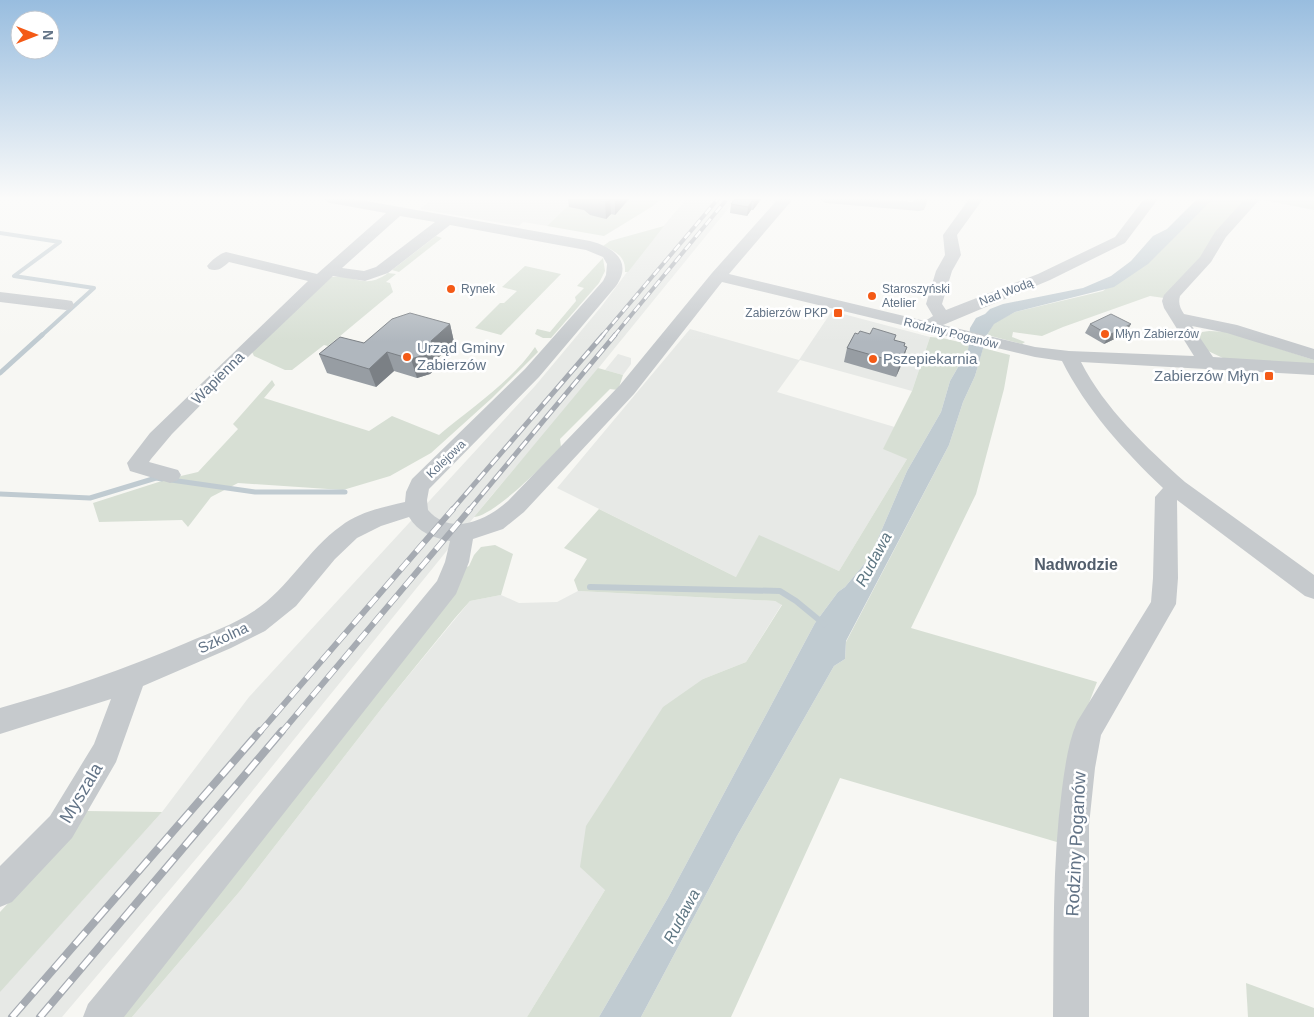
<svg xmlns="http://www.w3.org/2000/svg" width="1314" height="1017" viewBox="0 0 1314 1017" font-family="Helvetica,sans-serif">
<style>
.built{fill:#e7e9e6}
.green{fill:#d7dfd4}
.water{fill:#c0cbd1}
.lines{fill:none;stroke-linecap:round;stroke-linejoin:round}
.stream-far2{stroke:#c0cbd1;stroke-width:4}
.stream-far1{stroke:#c0cbd1;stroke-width:5}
.stream{stroke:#c0cbd1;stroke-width:6}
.minor{fill:#c6cacd;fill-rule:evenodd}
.rail-far3-casing{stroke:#a6abb2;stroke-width:4}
.rail-far2-casing{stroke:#a6abb2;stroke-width:5}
.rail-far1-casing{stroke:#a6abb2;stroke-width:6}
.rail-casing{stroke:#a6abb2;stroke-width:8}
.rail-far3{stroke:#fff;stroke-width:2.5;stroke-dasharray:8;stroke-linecap:butt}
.rail-far2{stroke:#fff;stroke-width:3;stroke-dasharray:10;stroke-linecap:butt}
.rail-far1{stroke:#fff;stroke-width:4.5;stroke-dasharray:12;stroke-linecap:butt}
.rail{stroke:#fff;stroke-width:5.5;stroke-dasharray:16;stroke-linecap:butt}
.wall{fill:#979da3}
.shaded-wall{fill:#7b8085}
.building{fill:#b0b7be;stroke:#7b8085}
.poi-dot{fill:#f45a16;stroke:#fff;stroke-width:2}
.labels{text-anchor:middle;stroke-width:5;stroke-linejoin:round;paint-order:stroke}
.far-poi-label{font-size:12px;fill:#637487;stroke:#fff;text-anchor:start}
.far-street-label{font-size:12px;fill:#637487;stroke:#fff}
.poi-label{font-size:15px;fill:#637487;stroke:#fff;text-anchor:start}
.street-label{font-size:15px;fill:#637487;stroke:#fff}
.water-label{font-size:16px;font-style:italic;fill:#5f7783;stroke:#fff}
.neighbourhood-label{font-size:16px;font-weight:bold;fill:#525e6c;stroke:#fff}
.near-street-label{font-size:18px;fill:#637487;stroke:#fff}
</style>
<rect width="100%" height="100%" fill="#f7f7f3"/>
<g class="built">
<path d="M 432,199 L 575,199 L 547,226 L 523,222 L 519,226 L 420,209 Z"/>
<path d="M 686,199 L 736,199 L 557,419 L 492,495 L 223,827 L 62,1017 L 0,1017 L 0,991 L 162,812 L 249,697 L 535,386 L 601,307 L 642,252 Z"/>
<path d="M 832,311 L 930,337 L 912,391 L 800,360 L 777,392 L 898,428 L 907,459 L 839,571 L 811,559 L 736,577 L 557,488 L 690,329 L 799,360 Z"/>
<path d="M 618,354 L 631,358 L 631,364 L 623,375 L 605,370 Z"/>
<path d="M 578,591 L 775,601 L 782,604 L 746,662 L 703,679 L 605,890 L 527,1017 L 132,1017 L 240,891 L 385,704 L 470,601 L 501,595 L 519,603 L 557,602 Z"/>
</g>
<g class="green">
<path d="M 575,199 L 660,199 L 653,206 L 604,236 L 547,226 Z"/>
<path d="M 1213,199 L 1249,199 L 1205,255 L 1164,298 L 1150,296 L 1063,327 L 1042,336 L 1013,332 L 1012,337 L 1025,342 L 1022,344 L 987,335 L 994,323 L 1015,312 L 1103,291 L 1181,230 Z"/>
<path d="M 1259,199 L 1314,199 L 1314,210 Z"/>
<path d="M 664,226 L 628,272 L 625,272 C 626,256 615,251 603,246 L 610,241 Z"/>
<path d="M 436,236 L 442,238 L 399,272 L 392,270 Z"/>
<path d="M 603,258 L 605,271 L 599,283 L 551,338 L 543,338 L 535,334 L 537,329 L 550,332 L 576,301 L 575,297 L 584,288 L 577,286 Z"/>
<path d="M 525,266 L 561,274 L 501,335 L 475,328 L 500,303 L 504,303 L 517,291 L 502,287 Z"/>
<path d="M 388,273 L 396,274 L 386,282 L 390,283 L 393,292 L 328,346 L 324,345 L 292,370 L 285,370 L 254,356 L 252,352 L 331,277 C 356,273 363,291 388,273 Z"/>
<path d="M 1209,331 L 1229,332 L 1314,360 L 1314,364 L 1225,359 L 1206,350 L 1200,342 L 1200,336 L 1202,332 Z"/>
<path d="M 930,337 L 942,338 L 968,344 L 968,350 L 950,381 L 941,412 L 907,471 L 870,557 L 845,587 L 838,592 L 815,623 L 668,898 L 599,1017 L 527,1017 L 605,890 L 580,867 L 586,826 L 663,707 L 703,679 L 746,662 L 782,605 L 775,601 L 578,591 L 574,580 L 587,559 L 564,548 L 599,509 L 736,577 L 759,535 L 839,571 L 907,459 L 883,449 L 912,391 Z"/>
<path d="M 535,347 L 538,352 L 492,398 L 431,453 L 390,476 L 343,490 L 238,483 L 211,497 L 188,527 L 182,520 L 99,522 L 93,503 L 168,479 L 198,472 L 238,429 L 233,424 L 272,380 L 275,385 L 264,398 L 369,431 L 392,416 L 439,435 C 470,409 512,381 535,347 Z"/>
<path d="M 983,348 L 1010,355 L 1004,389 L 976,494 L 911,628 L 1097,682 L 1076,737 L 1067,845 L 840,778 L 731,1017 L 641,1017 L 737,836 L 834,666 L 845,659 L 846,642 L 949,445 L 963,402 L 975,376 Z"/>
<path d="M 598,368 L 623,375 L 618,390 L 610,389 L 560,439 L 561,447 C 546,463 494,516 474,517 Z"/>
<path d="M 495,545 L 513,554 L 501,595 L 470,601 L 455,618 L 385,704 L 240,891 L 132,1017 L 119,1017 L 464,568 L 469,566 L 474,555 L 481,547 Z"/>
<path d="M 87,811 L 162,812 L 0,992 L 0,912 L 41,868 Z"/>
<path d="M 1246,983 L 1314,1008 L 1314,1017 L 1248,1017 Z"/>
</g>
<path class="water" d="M 1197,199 L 1213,199 L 1148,264 L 1114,287 L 1015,312 L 994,324 L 987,335 L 975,376 L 963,402 L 949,445 L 846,641 L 845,659 L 834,666 L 737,836 L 641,1017 L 599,1017 L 668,898 L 815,623 L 838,592 L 845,587 L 870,557 L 907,471 L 941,412 L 950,381 L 968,350 L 970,328 L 976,318 L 985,314 L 990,309 L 1003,304 L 1083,288 L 1111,276 L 1131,261 L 1153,236 L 1167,229 Z"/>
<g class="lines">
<path class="stream-far2" d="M 0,233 L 60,242 L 14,276 L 94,288 L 41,336"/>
<g class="stream-far1">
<path d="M 0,373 L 42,335"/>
<path d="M 171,480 L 255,492 L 345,492"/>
<path d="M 0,494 L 90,498 L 156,478 L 162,479"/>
</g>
<path class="stream" d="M 590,587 L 780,591 L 796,601 L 824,624"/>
<g class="minor">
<path d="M 323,199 L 355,199 L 590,241 C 614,247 633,262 616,286 L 539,377 L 429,489 L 427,500 L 428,510 C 451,537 487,520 508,501 L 620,385 L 712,273 L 778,199 L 793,199 L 729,274 L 925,321 L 933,316 L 926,304 L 936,271 L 945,255 L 943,235 L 969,199 L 983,199 L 957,235 L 961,255 L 952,271 L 942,304 L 946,310 L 1038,274 L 1115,237 L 1144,199 L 1158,199 L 1125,243 L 1050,280 L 943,325 L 1035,347 L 1069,351 L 1194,356 L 1164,308 L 1162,301 L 1164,295 L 1200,257 L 1215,232 L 1245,199 L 1260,199 L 1226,237 L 1211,262 L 1180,296 C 1178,303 1180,308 1184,314 L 1237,325 L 1314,349 L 1314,360 L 1227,333 L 1192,326 L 1213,357 L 1314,363 L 1314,375 L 1081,362 C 1105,409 1146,447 1185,482 L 1314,575 L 1314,599 L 1305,596 L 1177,500 L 1178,578 L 1176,604 L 1101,735 L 1095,768 L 1089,825 L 1089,1017 L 1053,1017 C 1054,941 1052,864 1062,789 C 1065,767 1068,743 1077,722 L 1151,602 L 1153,578 L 1155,497 L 1163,488 C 1124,451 1086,409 1062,361 L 1035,357 L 722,282 L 634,394 L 524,512 L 503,529 L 473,539 L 469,562 L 456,594 L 124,1017 L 83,1017 L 88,1004 L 437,581 L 445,562 L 450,541 C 433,538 418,532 409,517 L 381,526 L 357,538 L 335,559 L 296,606 L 265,631 L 231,648 L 143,686 L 116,762 L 72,838 L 12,902 L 0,907 L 0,866 L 50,816 L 94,744 L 111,699 L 0,734 L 0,708 C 64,690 125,669 186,643 C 209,633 233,625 254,611 C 289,588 308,549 341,526 C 359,512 383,507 405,502 L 406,492 L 412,479 L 525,369 L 603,281 L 606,275 L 607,264 L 603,257 L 586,250 L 450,225 L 388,273 L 365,281 L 333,276 L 251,354 L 172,434 L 151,459 L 149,462 L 178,470 L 181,475 L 178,480 L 170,483 L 130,471 L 127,463 L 150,433 L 308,281 L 229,262 C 222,268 218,272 209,269 L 207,266 C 212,260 219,254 226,252 L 317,274 L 386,213 L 330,203 ZM 400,216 L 435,222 L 376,267 L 364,271 L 342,268 Z"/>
<path d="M 819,199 L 878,199 L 913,202 L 914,199 L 928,199 L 924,210 L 919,211 L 826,203 Z"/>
<path d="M 0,292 L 66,300 L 72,301 L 74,305 L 72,309 L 66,310 L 0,302 Z"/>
</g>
<defs>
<g id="rail-far3">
<path d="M 602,336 L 718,199"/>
<path d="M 614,336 L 727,199"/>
</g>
<g id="rail-far2">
<path d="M 452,510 L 603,335"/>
<path d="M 469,510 L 615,335"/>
</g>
<g id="rail-far1">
<path d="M 259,733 L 453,509"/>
<path d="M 281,733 L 470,509"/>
</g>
<g id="rail">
<path d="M 12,1017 L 260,731"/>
<path d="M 40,1017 L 282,731"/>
</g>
</defs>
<use href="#rail-far3" class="rail-far3-casing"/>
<use href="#rail-far2" class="rail-far2-casing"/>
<use href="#rail-far1" class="rail-far1-casing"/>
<use href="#rail" class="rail-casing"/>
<use href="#rail-far3" class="rail-far3"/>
<use href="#rail-far2" class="rail-far2"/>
<use href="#rail-far1" class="rail-far1"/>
<use href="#rail" class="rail"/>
</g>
<g class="wall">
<path d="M 568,199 L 629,199 L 615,215 L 611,214 L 606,219 L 590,215 L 584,210 L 569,207 Z"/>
<path d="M 735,199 L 761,199 L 753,210 L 751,210 L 747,216 L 730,213 L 731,204 Z"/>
<path d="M 450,324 L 454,342 L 438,358 L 440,364 L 430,374 L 417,378 L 394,371 L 376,387 L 327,373 L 319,354 Z"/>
<path d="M 1090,324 L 1131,324 L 1125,334 L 1104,344 L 1085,333 Z"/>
<path d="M 895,340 L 904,346 L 903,361 L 896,377 L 844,362 L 847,348 Z"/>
</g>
<g class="shaded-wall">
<path d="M 608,199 L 610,199 L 611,214 L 606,219 L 605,202 Z"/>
<path d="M 615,199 L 629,199 L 615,215 Z"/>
<path d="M 756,199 L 761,199 L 753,210 L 754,202 Z"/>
<path d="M 752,201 L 751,210 L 747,216 L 748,207 Z"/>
<path d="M 450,324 L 454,342 L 438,358 L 440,364 L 430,374 L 417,378 L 411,359 Z"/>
<path d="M 1131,324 L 1125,334 L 1104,344 L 1109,335 Z"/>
<path d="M 907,347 L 903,361 L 896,377 L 900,363 Z"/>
<path d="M 387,352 L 394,371 L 376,387 L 369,369 Z"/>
</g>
<g class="building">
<path d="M 594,199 L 608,199 L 605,202 Z"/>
<path d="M 735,199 L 756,199 L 754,202 L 752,201 L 748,207 L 731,204 Z"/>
<path d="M 410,313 L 450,324 L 431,341 L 434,346 L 424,355 L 411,359 L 387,352 L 369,369 L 319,354 L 340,337 L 364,343 L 392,319 Z"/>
<path d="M 1111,314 L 1131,324 L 1109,335 L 1090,324 Z"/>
<path d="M 873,328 L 896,335 L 894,340 L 905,343 L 904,346 L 907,347 L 900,363 L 847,348 L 855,333 L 858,334 L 860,331 L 870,334 Z"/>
</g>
<linearGradient id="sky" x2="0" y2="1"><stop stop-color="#98bddf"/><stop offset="0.58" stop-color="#fbfbfa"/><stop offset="1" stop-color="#fbfbfa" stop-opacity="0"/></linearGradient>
<rect width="1314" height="342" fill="url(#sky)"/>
<g class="poi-dot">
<circle cx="451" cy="289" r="5"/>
<circle cx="872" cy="296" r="5"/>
<rect x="833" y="308" width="10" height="10" rx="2.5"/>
<circle cx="1105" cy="334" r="5"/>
<circle cx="407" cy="357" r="5"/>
<circle cx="873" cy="359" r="5"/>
<rect x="1264" y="371" width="10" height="10" rx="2.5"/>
</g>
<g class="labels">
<g class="far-poi-label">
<text x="461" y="293">Rynek</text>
<text x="882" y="293">Staroszyński<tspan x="882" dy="14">Atelier</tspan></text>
<text x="828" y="317" text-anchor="end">Zabierzów PKP</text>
<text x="1115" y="338">Młyn Zabierzów</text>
</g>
<g class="far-street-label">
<text transform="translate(1006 292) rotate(-21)" y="4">Nad Wodą</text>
<text transform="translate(951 333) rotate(14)" y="4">Rodziny Poganów</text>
<text transform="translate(446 459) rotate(-44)" y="4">Kolejowa</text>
</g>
<g class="poi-label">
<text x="417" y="353">Urząd Gminy<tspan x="417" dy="17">Zabierzów</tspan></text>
<text x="883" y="364">Pszepiekarnia</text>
<text x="1259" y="381" text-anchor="end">Zabierzów Młyn</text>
</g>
<g class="street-label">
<text transform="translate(218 378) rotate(-45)" y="5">Wapienna</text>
<text transform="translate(223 638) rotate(-25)" y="5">Szkolna</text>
</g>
<g class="water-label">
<text transform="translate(873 559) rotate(-62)" y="6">Rudawa</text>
<text transform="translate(681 916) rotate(-62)" y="6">Rudawa</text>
</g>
<g class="neighbourhood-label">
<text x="1076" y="570">Nadwodzie</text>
</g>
<g class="near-street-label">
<text transform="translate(81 793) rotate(-59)" y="6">Myszala</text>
<text transform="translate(1076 844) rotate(-87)" y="6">Rodziny Poganów</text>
</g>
</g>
<g transform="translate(35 35) rotate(90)"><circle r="24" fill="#ffffff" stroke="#c1c7cf"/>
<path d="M0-4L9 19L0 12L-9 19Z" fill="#f45a16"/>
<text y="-8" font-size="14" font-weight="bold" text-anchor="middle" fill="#637487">N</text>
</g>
</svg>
